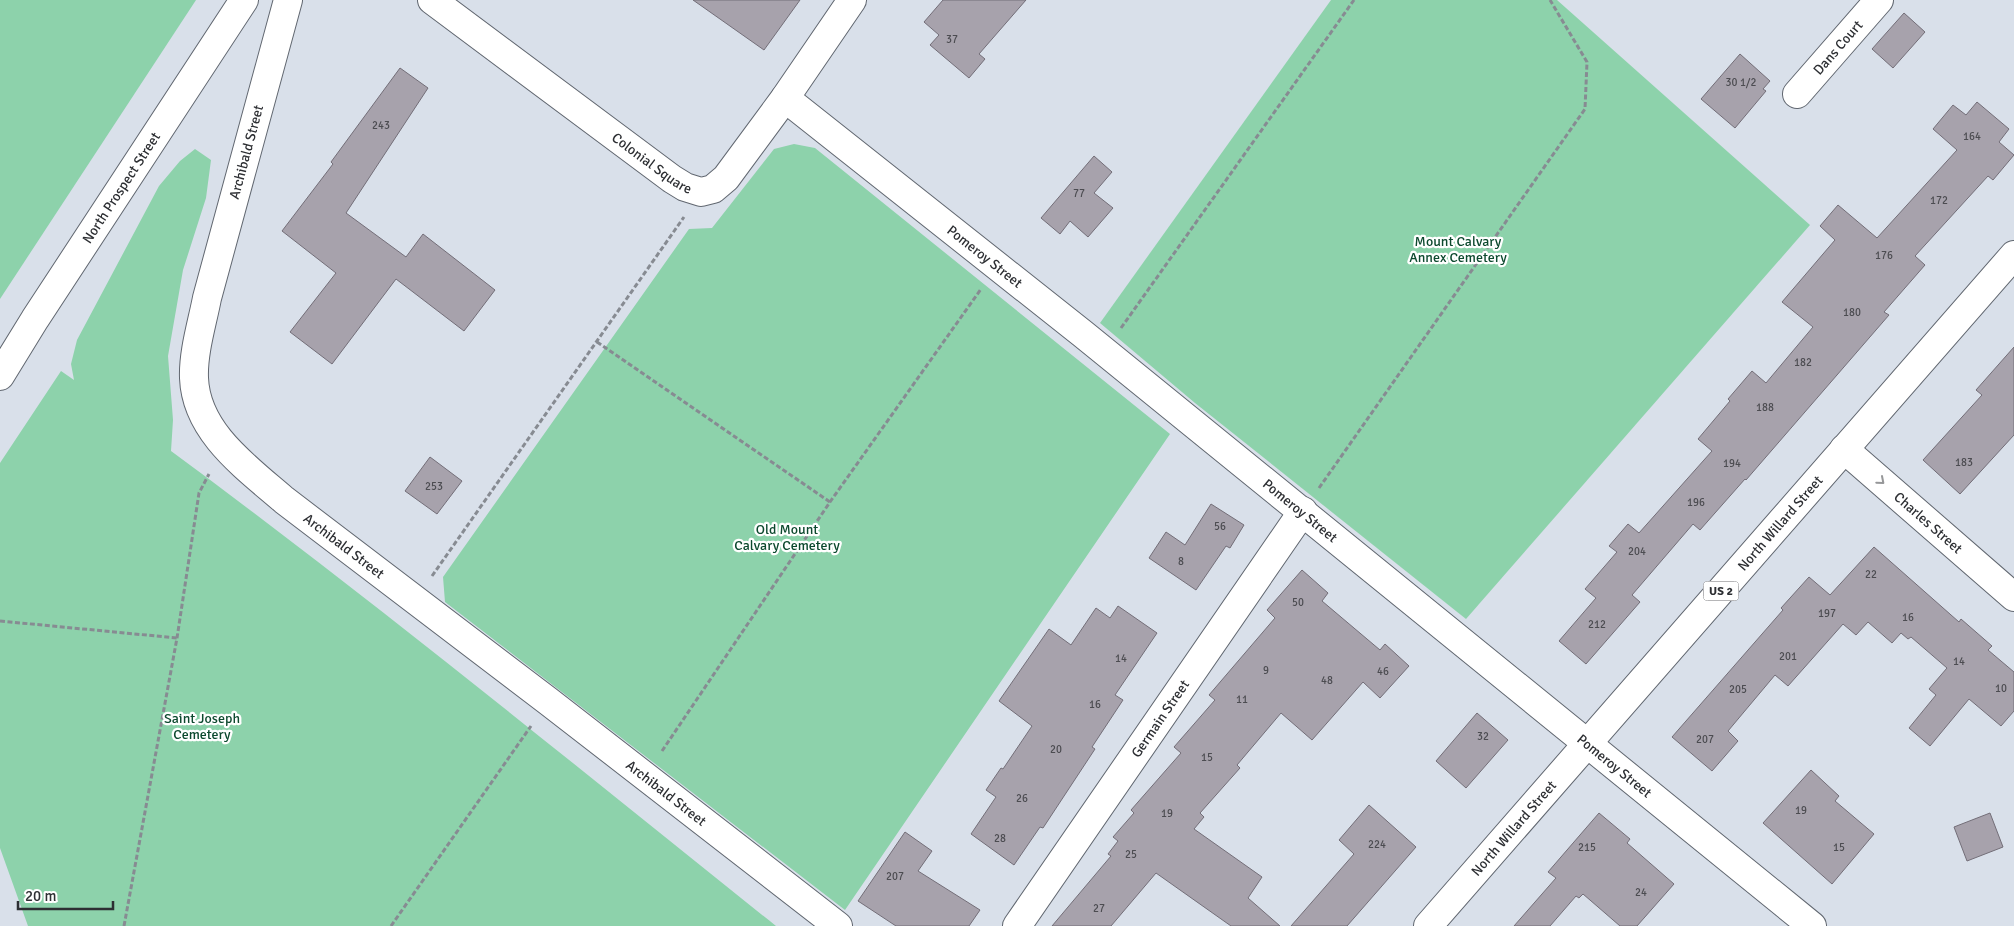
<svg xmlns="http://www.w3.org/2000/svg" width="2014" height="926" viewBox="0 0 2014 926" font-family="Signika,sans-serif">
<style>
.green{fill:#8dd2ab}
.building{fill:#a7a2ac;stroke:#736e78}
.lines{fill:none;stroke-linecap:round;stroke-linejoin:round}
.minor-casing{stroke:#616770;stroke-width:30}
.major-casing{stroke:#616770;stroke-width:30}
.path{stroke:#878b92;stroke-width:3;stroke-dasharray:5 2.5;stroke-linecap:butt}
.minor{stroke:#fff;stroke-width:28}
.major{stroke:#fff;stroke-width:28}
.oneway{stroke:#969799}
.labels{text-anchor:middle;stroke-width:4.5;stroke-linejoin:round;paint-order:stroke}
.number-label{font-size:11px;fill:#4c4c51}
.shield{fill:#fff;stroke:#6c6d70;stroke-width:1}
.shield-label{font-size:12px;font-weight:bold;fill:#2d2f33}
.street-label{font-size:14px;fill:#2d2f33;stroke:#fff}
.park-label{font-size:14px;fill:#0c492e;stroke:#fff}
</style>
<rect width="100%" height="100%" fill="#d9e0ea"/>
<g class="green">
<path d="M 0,0 L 196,0 L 0,299 Z"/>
<path d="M 1331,0 L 1557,0 L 1810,225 L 1466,619 L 1195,403 L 1100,323 Z"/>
<path d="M 794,144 L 815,148 L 1170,434 L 845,910 L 445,602 L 443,577 L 689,229 L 712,228 L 774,149 Z"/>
<path d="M 195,149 L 211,160 L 206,198 L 183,270 L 168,356 L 173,420 L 171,451 C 377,603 576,766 776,926 L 28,926 L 0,848 L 0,463 L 61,371 L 74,380 L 71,364 L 77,340 L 159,186 L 180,161 Z"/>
</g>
<g class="building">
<path d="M 693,0 L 800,0 L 764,50 Z"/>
<path d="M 943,0 L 1026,0 L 979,54 L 985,59 L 969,78 L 930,45 L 939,35 L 924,22 Z"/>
<path d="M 1904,13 L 1925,32 L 1893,68 L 1872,49 Z"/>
<path d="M 1740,54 L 1770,81 L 1763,89 L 1766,91 L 1735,128 L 1701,99 Z"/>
<path d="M 400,68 L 428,88 L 346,213 L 406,257 L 423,234 L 495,290 L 464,331 L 396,279 L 332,364 L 290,332 L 336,273 L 282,231 L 333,164 L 331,162 Z"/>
<path d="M 1977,102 L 2009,129 L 1999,142 L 2014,155 L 1993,180 L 1988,176 L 1915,256 L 1925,265 L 1884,312 L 1889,315 L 1746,480 L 1745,479 L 1700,530 L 1693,524 L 1632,595 L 1640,602 L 1586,664 L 1559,641 L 1596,598 L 1585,589 L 1617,552 L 1609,546 L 1628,524 L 1639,533 L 1712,451 L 1698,439 L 1730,401 L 1728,399 L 1752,371 L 1766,383 L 1813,327 L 1782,302 L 1835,240 L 1820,226 L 1838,205 L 1877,238 L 1957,150 L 1933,129 L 1953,105 L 1966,115 Z"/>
<path d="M 1094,156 L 1112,172 L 1094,193 L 1113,208 L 1088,237 L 1070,221 L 1060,234 L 1041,218 Z"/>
<path d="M 2014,347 L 2014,435 L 1960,494 L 1923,460 L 1982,395 L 1976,390 Z"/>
<path d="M 430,457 L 462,481 L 437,514 L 405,491 Z"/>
<path d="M 1211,504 L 1244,525 L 1230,548 L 1226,546 L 1196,590 L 1149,558 L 1166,532 L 1185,545 Z"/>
<path d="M 1874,547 L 1959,622 L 1961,619 L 1992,646 L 1988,650 L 2014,672 L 2014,711 L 2001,726 L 1969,699 L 1930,746 L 1909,728 L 1936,695 L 1929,689 L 1947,668 L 1911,637 L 1908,639 L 1901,633 L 1892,643 L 1868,622 L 1856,635 L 1843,624 L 1788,686 L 1775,675 L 1728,731 L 1738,741 L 1712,771 L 1672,737 L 1783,610 L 1781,608 L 1809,577 L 1830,595 Z"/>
<path d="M 1302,570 L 1328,593 L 1322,601 L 1380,650 L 1385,644 L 1409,666 L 1380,698 L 1363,682 L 1312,740 L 1281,713 L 1237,765 L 1240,768 L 1200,813 L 1204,817 L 1194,829 L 1262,877 L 1248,898 L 1280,926 L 1231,926 L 1156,873 L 1111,926 L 1052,926 L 1111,856 L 1108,854 L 1118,841 L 1113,837 L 1134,813 L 1131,810 L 1181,753 L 1174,747 L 1215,700 L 1209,695 L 1275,618 L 1267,610 Z"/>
<path d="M 1118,606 L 1157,633 L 1115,695 L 1123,700 L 1092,747 L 1095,749 L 1043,828 L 1040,827 L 1014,865 L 971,834 L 996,797 L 986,790 L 1001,768 L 1003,769 L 1032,726 L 999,701 L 1049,629 L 1071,645 L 1096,608 L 1110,618 Z"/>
<path d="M 1477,713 L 1508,740 L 1466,788 L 1436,761 Z"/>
<path d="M 1811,770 L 1839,796 L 1835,801 L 1874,834 L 1832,884 L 1763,823 Z"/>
<path d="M 1369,805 L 1416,847 L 1347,926 L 1291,926 L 1354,854 L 1339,840 Z"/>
<path d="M 1599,813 L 1630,839 L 1627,843 L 1674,884 L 1637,926 L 1620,926 L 1583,894 L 1579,898 L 1576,896 L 1550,926 L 1514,926 L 1556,878 L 1548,872 Z"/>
<path d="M 1990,813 L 2003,847 L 1967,861 L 1954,827 Z"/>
<path d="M 905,832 L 932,851 L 918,871 L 980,910 L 969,926 L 896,926 L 858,901 Z"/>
</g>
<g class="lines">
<defs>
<g id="minor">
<path id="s1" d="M 288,0 L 207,298 C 202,324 193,352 194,378 C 196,432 246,467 284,500 L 548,701 L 838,926"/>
<path id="s2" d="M 432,0 L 672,179 L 685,187 L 701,192 L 713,189 L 726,178 L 785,98 L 852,0"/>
<path id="s3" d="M 1797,94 L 1879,0"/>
<path id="s4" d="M 785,98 L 1083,334 L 1812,926"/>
<path id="s5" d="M 0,376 L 35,319 L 244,0"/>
<path id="s6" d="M 1844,449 L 2014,597"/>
<path id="s7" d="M 1017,926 L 1303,511"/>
</g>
<g id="major">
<path id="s8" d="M 1428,926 L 2014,255"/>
</g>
</defs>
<use href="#minor" class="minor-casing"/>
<use href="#major" class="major-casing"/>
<g class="path">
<path d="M 1121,328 L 1354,0"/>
<path d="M 597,342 L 830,502"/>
<path d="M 1319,488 L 1585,109 L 1587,62 L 1550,0"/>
<path d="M 432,576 L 684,217"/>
<path d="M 0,621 L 177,638"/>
<path d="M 662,751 L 830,502 L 981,289"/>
<path d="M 124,926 L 177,638 L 199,493 L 209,474"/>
<path d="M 391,926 L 531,726"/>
</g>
<use href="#minor" class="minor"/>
<use href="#major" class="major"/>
</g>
<defs><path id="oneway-chevron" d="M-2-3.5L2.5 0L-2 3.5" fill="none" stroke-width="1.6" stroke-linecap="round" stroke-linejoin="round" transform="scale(1.25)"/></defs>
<use class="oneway" href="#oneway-chevron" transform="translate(1881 481) rotate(41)"/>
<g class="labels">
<g class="number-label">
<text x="952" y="43">37</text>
<text x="1741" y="86">30 1/2</text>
<text x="381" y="129">243</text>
<text x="1972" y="140">164</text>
<text x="1079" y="197">77</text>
<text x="1939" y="204">172</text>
<text x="1884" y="259">176</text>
<text x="1852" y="316">180</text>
<text x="1803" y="366">182</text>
<text x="1765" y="411">188</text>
<text x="1964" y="466">183</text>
<text x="1732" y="467">194</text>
<text x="434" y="490">253</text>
<text x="1696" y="506">196</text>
<text x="1220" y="530">56</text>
<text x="1637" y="555">204</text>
<text x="1181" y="565">8</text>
<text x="1871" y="578">22</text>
<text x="1298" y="606">50</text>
<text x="1827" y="617">197</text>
<text x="1908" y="621">16</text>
<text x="1597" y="628">212</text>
<text x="1788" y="660">201</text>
<text x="1121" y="662">14</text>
<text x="1959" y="665">14</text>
<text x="1266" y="674">9</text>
<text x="1383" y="675">46</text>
<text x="1327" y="684">48</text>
<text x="2001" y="692">10</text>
<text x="1738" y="693">205</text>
<text x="1242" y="703">11</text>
<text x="1095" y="708">16</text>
<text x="1483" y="740">32</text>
<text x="1705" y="743">207</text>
<text x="1056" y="753">20</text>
<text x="1207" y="761">15</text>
<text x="1022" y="802">26</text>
<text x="1801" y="814">19</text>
<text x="1167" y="817">19</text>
<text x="1000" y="842">28</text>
<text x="1377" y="848">224</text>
<text x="1587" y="851">215</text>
<text x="1839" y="851">15</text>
<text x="1131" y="858">25</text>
<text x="895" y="880">207</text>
<text x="1641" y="896">24</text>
<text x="1099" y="912">27</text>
</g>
<rect class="shield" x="1703.5" y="581.5" width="35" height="19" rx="4"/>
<g class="shield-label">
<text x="1721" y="595">US 2</text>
</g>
<g class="street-label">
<text dy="5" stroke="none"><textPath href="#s3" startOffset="62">Dans Court</textPath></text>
<text transform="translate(246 152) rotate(-75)" y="5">Archibald Street</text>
<text dy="5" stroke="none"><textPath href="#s2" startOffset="274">Colonial Square</textPath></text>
<text dy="5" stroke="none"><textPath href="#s5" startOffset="224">North Prospect Street</textPath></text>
<text dy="5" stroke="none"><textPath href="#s4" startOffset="255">Pomeroy Street</textPath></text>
<text dy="5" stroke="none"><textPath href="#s4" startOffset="660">Pomeroy Street</textPath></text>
<text dy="5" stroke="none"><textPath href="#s8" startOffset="535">North Willard Street</textPath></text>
<text dy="5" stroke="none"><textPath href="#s6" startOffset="112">Charles Street</textPath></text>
<text dy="5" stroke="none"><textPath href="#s1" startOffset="622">Archibald Street</textPath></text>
<text dy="5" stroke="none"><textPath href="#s7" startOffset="252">Germain Street</textPath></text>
<text dy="5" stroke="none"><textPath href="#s4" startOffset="1065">Pomeroy Street</textPath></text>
<text dy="5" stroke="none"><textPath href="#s1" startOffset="1028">Archibald Street</textPath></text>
<text dy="5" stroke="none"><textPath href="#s8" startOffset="130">North Willard Street</textPath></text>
</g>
<g class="park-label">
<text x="1458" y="246">Mount Calvary<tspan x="1458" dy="16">Annex Cemetery</tspan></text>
<text x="787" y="534">Old Mount<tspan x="787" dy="16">Calvary Cemetery</tspan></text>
<text x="202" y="723">Saint Joseph<tspan x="202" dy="16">Cemetery</tspan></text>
</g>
</g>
<path d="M18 901v8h95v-8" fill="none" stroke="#2d2f33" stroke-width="2.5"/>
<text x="25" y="901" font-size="15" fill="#2d2f33" stroke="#ffffff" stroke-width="4" paint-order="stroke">20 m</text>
</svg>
